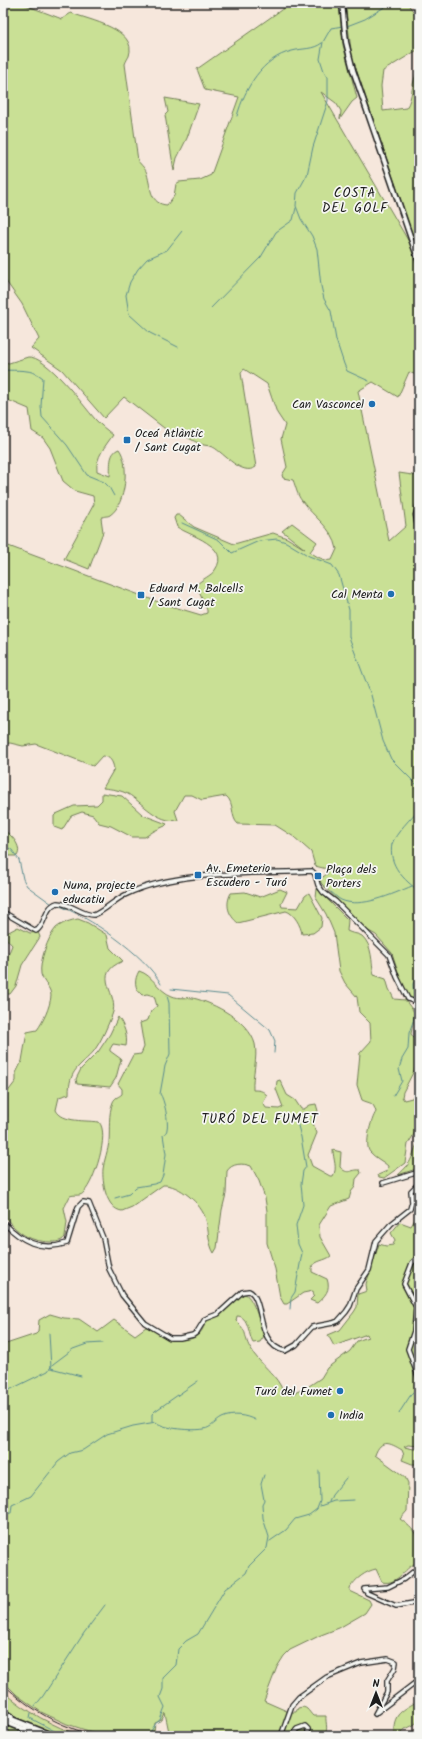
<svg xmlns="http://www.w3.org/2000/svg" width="422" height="1739" viewBox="0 0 422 1739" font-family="Kalam,sans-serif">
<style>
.built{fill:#f6dccc}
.green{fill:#c9e095;stroke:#727e58}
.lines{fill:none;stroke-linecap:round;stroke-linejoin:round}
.stream{stroke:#5a8b8f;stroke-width:1}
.tertiary-casing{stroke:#1c1c1c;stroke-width:6}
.secondary-casing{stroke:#1c1c1c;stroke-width:7}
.motorway-casing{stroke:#1c1c1c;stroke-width:8}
.tertiary{stroke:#f6f6f2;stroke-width:3.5}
.secondary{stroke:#f6f6f2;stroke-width:4}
.motorway{stroke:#f6f6f2;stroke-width:5}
.rail{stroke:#1c1c1c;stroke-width:1}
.poi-dot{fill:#1f6fb2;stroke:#f6f6f2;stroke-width:1.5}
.labels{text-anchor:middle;stroke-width:3.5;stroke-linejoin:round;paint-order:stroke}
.poi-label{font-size:12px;fill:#1c1c1c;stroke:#f6f6f2;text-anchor:start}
.neighbourhood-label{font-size:13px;letter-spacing:1px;fill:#1c1c1c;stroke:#f6f6f2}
</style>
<rect width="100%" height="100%" fill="#f6e7dc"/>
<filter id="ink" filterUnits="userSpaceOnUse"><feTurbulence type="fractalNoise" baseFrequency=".025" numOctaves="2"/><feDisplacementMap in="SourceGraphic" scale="8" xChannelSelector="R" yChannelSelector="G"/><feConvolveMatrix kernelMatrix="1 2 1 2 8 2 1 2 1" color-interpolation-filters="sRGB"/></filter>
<g filter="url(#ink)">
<path class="built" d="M 3,1681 L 17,1695 L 41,1712 L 67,1724 L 104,1736 L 82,1736 L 46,1722 L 29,1711 L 3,1691 Z"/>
<g class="green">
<path d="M 3,3 L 20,3 L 62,19 L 71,13 C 89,20 138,29 129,56 C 128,58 126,61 125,64 L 138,161 C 141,165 146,169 147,174 C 151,188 150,204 167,205 L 174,196 L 176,184 L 179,182 L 200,180 L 211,175 L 239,97 L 205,90 L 197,69 L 291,3 L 339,3 L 343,45 L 357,98 L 352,102 L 340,119 L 341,111 L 336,103 L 321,92 L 419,259 L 419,376 L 409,372 L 398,397 L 373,382 L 358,391 L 389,541 L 406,526 L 399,473 L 419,476 L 419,984 L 414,1000 L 412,1001 L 406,996 L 392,953 L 376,935 L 365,929 L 321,883 L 320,879 L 327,874 L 327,869 L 315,866 L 311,852 L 294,837 L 275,825 L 238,824 C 230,817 235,803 226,796 L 202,800 L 192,795 L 184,795 L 175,811 L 178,820 C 158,824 142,802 128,794 C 120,790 112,789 103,788 L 114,769 C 113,762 110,756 102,756 L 93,766 L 36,744 L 23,746 L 10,743 L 3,744 L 3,544 L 161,603 L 201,615 L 207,613 L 207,610 L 196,585 C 202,579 211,576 215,570 C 232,546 188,535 177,527 L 174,518 L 176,515 L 179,515 L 194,527 L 234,544 L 273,533 L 287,538 L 305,549 L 282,531 L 292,523 L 317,542 L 310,552 C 316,556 325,562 332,560 L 337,549 C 333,528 313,517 302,501 C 297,495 296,487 293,480 L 283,478 L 282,475 L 287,467 L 281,439 L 285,425 L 277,413 L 267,384 L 244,369 L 241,373 L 256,467 C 242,477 224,453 213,447 C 209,445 205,446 201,444 C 192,441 184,435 176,430 L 173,435 L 124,397 L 104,418 L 62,370 L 31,348 L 39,339 L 22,304 L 3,277 Z"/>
<path d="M 345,3 L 407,3 L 419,19 L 419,49 L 383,71 L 381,86 L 383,111 L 406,108 C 414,97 410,82 419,70 L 419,254 L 352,57 Z"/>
<path d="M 165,98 L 199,104 L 187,138 L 177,158 L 174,171 L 165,115 L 168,112 Z"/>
<path d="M 28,357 C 46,355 83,405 95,419 C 100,425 107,430 113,435 C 106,445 95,458 97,471 L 110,476 C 111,467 108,453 119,449 C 130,463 126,505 110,515 C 107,517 105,515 101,518 L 103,532 L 89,569 L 64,559 L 94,504 L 93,496 L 75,491 L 63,481 L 50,448 L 43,438 L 32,431 L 29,409 L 3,398 L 3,362 L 9,363 Z"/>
<path d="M 102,793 L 122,796 L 143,815 L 167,824 L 165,826 L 154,831 L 145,837 L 132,837 L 111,826 L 99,823 L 93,815 L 82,812 L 71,816 L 62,830 L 54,827 L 54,816 L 56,814 L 74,806 L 97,805 L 102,800 Z"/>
<path d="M 3,830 C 11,834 23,847 17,856 L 3,856 Z"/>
<path d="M 280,889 L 287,892 L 281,904 L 282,907 L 298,908 L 305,896 L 309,893 L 322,918 L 321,927 L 313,933 L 302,934 C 301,926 294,913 286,911 L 238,923 C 228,915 225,904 231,893 L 245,892 L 260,897 Z"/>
<path d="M 317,889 L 348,920 L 347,931 C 352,934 358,933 362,936 C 373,946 371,962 374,975 L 386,979 L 389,989 L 394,999 L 405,1000 L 415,1013 L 411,1034 L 414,1038 L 419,1036 L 419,1061 L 403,1092 L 402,1097 L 404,1100 L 412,1098 L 419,1085 L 419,1126 L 408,1144 L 405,1163 L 384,1178 L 379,1177 L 378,1175 L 387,1171 L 388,1166 C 383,1161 375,1158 370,1152 C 364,1146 371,1119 376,1112 C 373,1101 370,1104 362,1100 L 357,1085 L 360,1053 L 371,1041 L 370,1023 L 359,1012 L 357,997 L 345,983 L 339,971 L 334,933 L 326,914 L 316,898 Z"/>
<path d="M 78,919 L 88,923 L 107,935 L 110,948 L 123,961 C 89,975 121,994 112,1015 C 107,1027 102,1040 94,1051 C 80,1067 69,1069 69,1094 L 59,1097 L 56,1110 C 62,1123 87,1120 99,1122 C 110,1134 94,1182 84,1192 C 81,1197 75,1194 70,1196 L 64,1208 L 67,1222 L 65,1237 C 61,1242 56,1242 51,1242 C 26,1241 18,1232 3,1215 L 3,1131 L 7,1116 L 6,1094 L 16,1081 L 16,1073 L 22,1061 L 27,1032 L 37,1030 C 43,1022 50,1007 51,996 C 51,987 43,983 41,974 C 39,962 48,937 56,928 C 62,923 71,920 78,919 Z"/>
<path d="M 18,927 L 30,933 L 38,932 L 40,937 L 22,965 L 16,986 L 10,994 L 3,994 L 3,959 L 7,958 L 12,945 L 3,935 Z"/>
<path d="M 139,971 C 153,975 158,991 172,996 C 179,999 187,997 193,998 C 214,1003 249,1021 255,1044 C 258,1058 252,1075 253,1090 C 258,1090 264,1090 267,1096 L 263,1103 L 266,1108 L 279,1109 L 283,1107 L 276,1089 L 277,1081 L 280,1080 L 287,1095 L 295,1100 L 301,1109 L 304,1109 L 310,1105 L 316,1104 L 318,1111 L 312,1121 L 317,1133 L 308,1155 L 312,1166 L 330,1176 L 333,1176 C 338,1168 333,1159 333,1150 L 341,1152 L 340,1167 C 348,1176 351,1169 360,1170 L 361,1173 L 356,1179 L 355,1187 L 351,1192 L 349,1199 L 331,1206 L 319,1225 L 320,1237 L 331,1256 C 325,1261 316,1260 312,1267 L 312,1272 L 327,1279 C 331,1290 325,1296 317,1303 L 310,1300 L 314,1296 L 313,1291 L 303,1293 L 287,1304 L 284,1304 L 280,1297 L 275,1269 L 267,1243 L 267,1211 L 265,1198 L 259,1181 L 251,1166 C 243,1163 232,1163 227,1171 L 226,1194 L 222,1210 L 217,1248 L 214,1253 C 208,1243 209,1231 206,1220 C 202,1204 179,1184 163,1185 L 132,1207 L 122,1211 C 106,1209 102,1182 103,1169 C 104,1160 108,1151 109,1142 C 110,1129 108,1114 113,1102 C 115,1097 119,1097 122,1094 L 122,1089 L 118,1084 L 133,1055 L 141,1054 L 144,1047 L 140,1023 L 148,1020 L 151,1011 L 157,1006 L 154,996 L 147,994 L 142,995 C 134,988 134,980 139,971 Z"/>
<path d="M 118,1017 C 124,1025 128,1036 126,1046 L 113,1044 L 110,1049 L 110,1051 L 121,1059 L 116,1078 L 110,1087 L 77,1084 L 76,1079 L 81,1069 L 98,1052 L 110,1034 Z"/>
<path d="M 419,1140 L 419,1168 L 398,1175 C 414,1161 410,1158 419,1140 Z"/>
<path d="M 419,1213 L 419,1446 L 408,1445 L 404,1447 L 419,1450 L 419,1464 L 412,1464 L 402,1460 L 404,1455 L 402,1450 C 390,1443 381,1438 375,1455 L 405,1477 L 408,1483 L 407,1511 L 400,1519 C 420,1533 419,1540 419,1562 C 405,1565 399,1586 382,1582 L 376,1569 C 366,1571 355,1579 350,1588 L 350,1591 L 369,1600 L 371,1604 L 365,1613 L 339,1628 L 321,1635 L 290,1650 L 284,1656 L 277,1667 L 264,1701 L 289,1712 L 296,1712 L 298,1708 C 307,1705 308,1711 313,1716 L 326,1716 C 325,1723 330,1732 322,1736 L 190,1736 L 188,1732 L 169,1732 L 165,1713 L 162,1720 L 155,1723 L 154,1732 L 151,1736 L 104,1736 L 67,1724 L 41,1712 L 17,1695 L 3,1681 L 3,1345 L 36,1334 L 38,1332 L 39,1320 L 50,1314 L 64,1318 L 79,1319 L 98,1332 L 114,1320 L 135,1335 L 146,1327 C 161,1332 184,1348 199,1334 C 203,1330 204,1325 207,1321 C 211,1316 219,1316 223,1312 C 230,1306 236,1297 245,1294 C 253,1297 262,1327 264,1336 L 260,1342 L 253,1343 C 248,1334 249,1316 237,1316 L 236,1321 C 249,1333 243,1335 250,1348 C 258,1363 279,1376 283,1392 L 292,1394 L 306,1388 L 321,1378 L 327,1368 L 350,1351 L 357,1341 L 368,1337 L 367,1334 L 334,1346 L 328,1335 L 340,1330 L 354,1312 L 357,1307 L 358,1294 L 367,1291 L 366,1284 L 379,1244 L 386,1246 L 393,1245 L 395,1240 L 391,1233 L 400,1222 L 411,1226 Z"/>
<path d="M 3,1691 C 27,1712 52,1726 82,1736 L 3,1736 Z"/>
<path d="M 419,1700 C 419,1721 422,1722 403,1730 L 400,1736 L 394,1736 C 392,1712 403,1711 419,1700 Z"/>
</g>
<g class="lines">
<g class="stream">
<path d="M 343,26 L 331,28 L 323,42 L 320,59 L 324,71 L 328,77 L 328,101 L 313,147 L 307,175 L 297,193 L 296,206 L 301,219 L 312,236 L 317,249 L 321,286 L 324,299 L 331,311 L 336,340 L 344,364 L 347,371 L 369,381"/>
<path d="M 347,26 L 365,19 L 391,3"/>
<path d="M 237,116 C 245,88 262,58 292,51 C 303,48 313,50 322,43"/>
<path d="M 211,308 L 261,257 L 276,232 L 293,220 L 296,208"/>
<path d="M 178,347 L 150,333 L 129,314 L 126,295 L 130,282 L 138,269 L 147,259 L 167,250 L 182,231"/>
<path d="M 3,370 C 17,371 32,368 43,378 L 41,406 L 42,417 L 67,445 L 87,475 L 104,482 L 109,487 L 114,496"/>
<path d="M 182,523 L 219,540 L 232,553 L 259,541 L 277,539 L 286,542 L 309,556 L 332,565 L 339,575 L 349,610 L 349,637 L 371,695 L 383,741 L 391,759 L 419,787"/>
<path d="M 3,690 L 6,691"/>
<path d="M 419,809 C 412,817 395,834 392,844 C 388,865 404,880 419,891"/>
<path d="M 3,845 L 12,850 L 19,860 L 23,879 L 27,886 L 52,904"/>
<path d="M 331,892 C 334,894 337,898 341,900 C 361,909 393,894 412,886"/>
<path d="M 57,905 C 87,915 146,955 161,984"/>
<path d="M 171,989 L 228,995 L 270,1030 L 275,1041 L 274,1053"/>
<path d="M 414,1000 L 413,984 L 419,972"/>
<path d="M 393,1096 L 402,1081 L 399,1069 L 402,1059 L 408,1049 L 409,1033 L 414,1019 L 415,1007"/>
<path d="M 115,1198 L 129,1194 L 136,1187 L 154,1184 L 160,1182 L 163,1175 L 166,1154 L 163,1135 C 165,1133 167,1132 167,1129 C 169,1123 164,1098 160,1094 L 165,1066 L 170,1054 L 169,1003 L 167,996"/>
<path d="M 414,1282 L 419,1282"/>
<path d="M 290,1309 L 291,1298 L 295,1292 L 302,1253 L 298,1244 L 296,1225 L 303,1205 L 301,1184 L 303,1171 L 306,1167 L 301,1137 L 297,1122"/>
<path d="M 49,1333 L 51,1368"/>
<path d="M 51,1368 L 81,1376"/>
<path d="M 3,1393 L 48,1371 L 53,1364 L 73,1349 L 87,1344 L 103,1343"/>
<path d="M 399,1413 L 412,1393 L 419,1387"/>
<path d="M 152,1422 L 152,1414 L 155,1411 L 198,1381"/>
<path d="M 329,1502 L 332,1495 L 346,1478"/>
<path d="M 320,1506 L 334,1501 L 354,1500"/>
<path d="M 3,1514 L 11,1513 L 12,1505 L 31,1496 L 58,1462 L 70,1453 L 83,1450 L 107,1434 L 133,1426 L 156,1422 C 163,1429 193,1431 204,1429 C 211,1428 216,1421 222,1418 C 232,1413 246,1415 255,1420"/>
<path d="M 270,1541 L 286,1530 L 295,1519 L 309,1515 L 317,1509 L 320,1501 L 319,1471"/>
<path d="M 35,1706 L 43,1696 L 84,1633 L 105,1605"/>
<path d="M 31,1713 L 30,1718 L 64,1736"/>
<path d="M 148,1736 L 156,1723 L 160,1720 L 165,1707 L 160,1697 L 163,1689 L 163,1678 L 176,1665 L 178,1649 L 186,1641 L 198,1634 L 225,1589 L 246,1573 L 249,1566 L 267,1548 L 269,1537 L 263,1518 L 262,1504 L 264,1500 L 261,1484 L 264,1475"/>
<path d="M 302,1736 L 302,1735"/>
</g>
<defs>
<g id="tertiary">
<path d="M 3,8 L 5,3"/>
<path d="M 3,912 L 36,931 C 46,925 44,907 57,903 C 71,903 81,915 94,915 C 106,910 115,899 127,894 C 177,870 257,874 312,871 L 315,874 L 318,885 L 323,892 L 336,902 L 389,955 L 397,977 L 408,999 L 415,1002 L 419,997"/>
<path d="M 383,1183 L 419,1172"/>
<path d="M 3,1222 C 21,1241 41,1252 67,1243 L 78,1207 L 83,1202 L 89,1203 L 103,1238 L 109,1269 L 122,1295 L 145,1323 L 170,1338 L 180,1338 L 193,1335 L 197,1332 L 205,1319 L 218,1314 L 242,1292 L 249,1291 C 265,1298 255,1345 285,1351 L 296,1345 L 312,1327 L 333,1323 L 338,1321 L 346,1312 L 350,1306 L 356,1289 L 369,1270 L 376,1241 L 391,1224 L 410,1209 L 412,1202 L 411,1191 L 419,1183"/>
<path d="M 419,1256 L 412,1263 L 404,1284 L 416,1307 L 414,1331 L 408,1349 L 419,1379"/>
<path d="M 419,1567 L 404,1579 L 388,1587 L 364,1589 L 367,1593 L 396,1606 L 419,1602"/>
<path d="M 377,1712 L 419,1680"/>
<path d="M 281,1736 L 292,1705 L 299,1697 L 327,1677 L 361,1663 L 388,1659 L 396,1662 L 395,1668 L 387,1681 L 387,1692 L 375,1714"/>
<path d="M 291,1736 L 297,1729 L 305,1726 L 308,1729 L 308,1736"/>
</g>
<g id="secondary">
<path d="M 342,3 L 346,42 L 353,70 L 419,262"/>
<path d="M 419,505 L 416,515 L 419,534"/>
</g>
<g id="motorway">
<path d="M 3,1712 L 11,1717"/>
<path d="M 3,1716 L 53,1736"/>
<path d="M 3,1721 L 41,1736"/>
</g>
</defs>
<use href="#tertiary" class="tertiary-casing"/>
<use href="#secondary" class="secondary-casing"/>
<use href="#motorway" class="motorway-casing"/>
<use href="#tertiary" class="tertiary"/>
<use href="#secondary" class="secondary"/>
<use href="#motorway" class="motorway"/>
<path class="rail" d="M 3,1684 C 32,1711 58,1726 97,1736"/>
</g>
</g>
<g class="poi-dot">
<circle cx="372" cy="404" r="4"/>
<rect x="123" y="436" width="8" height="8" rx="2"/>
<circle cx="391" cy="594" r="4"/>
<rect x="137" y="591" width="8" height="8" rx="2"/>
<rect x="194" y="871" width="8" height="8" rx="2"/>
<rect x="314" y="872" width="8" height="8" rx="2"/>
<circle cx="55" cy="892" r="4"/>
<circle cx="340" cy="1391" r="4"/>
<circle cx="331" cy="1415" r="4"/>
</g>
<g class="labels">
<g class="poi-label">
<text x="364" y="408" text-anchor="end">Can Vasconcel</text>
<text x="135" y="437">Oceá Atlàntic<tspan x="135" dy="14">/ Sant Cugat</tspan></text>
<text x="149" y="592">Eduard M. Balcells<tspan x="149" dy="14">/ Sant Cugat</tspan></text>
<text x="383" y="598" text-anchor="end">Cal Menta</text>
<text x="206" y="872">Av. Emeterio<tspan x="206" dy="14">Escudero - Turó</tspan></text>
<text x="326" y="873">Plaça dels<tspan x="326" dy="14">Porters</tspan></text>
<text x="63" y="889">Nuna, projecte<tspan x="63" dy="14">educatiu</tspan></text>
<text x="332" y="1395" text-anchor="end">Turó del Fumet</text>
<text x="339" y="1419">India</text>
</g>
<g class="neighbourhood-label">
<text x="355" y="197">COSTA<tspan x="355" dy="15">DEL GOLF</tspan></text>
<text x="260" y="1123">TURÓ DEL FUMET</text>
</g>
</g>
<rect width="422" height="1739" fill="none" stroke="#f6f6f2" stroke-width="16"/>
<rect x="8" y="8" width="406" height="1723" fill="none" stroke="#1c1c1c" stroke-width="1.5" filter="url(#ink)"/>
<g transform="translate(376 1693)" stroke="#f6f6f2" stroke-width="3" paint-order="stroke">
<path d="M0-3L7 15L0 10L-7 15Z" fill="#1c1c1c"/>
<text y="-6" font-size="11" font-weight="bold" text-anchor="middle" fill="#1c1c1c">N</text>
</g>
</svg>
